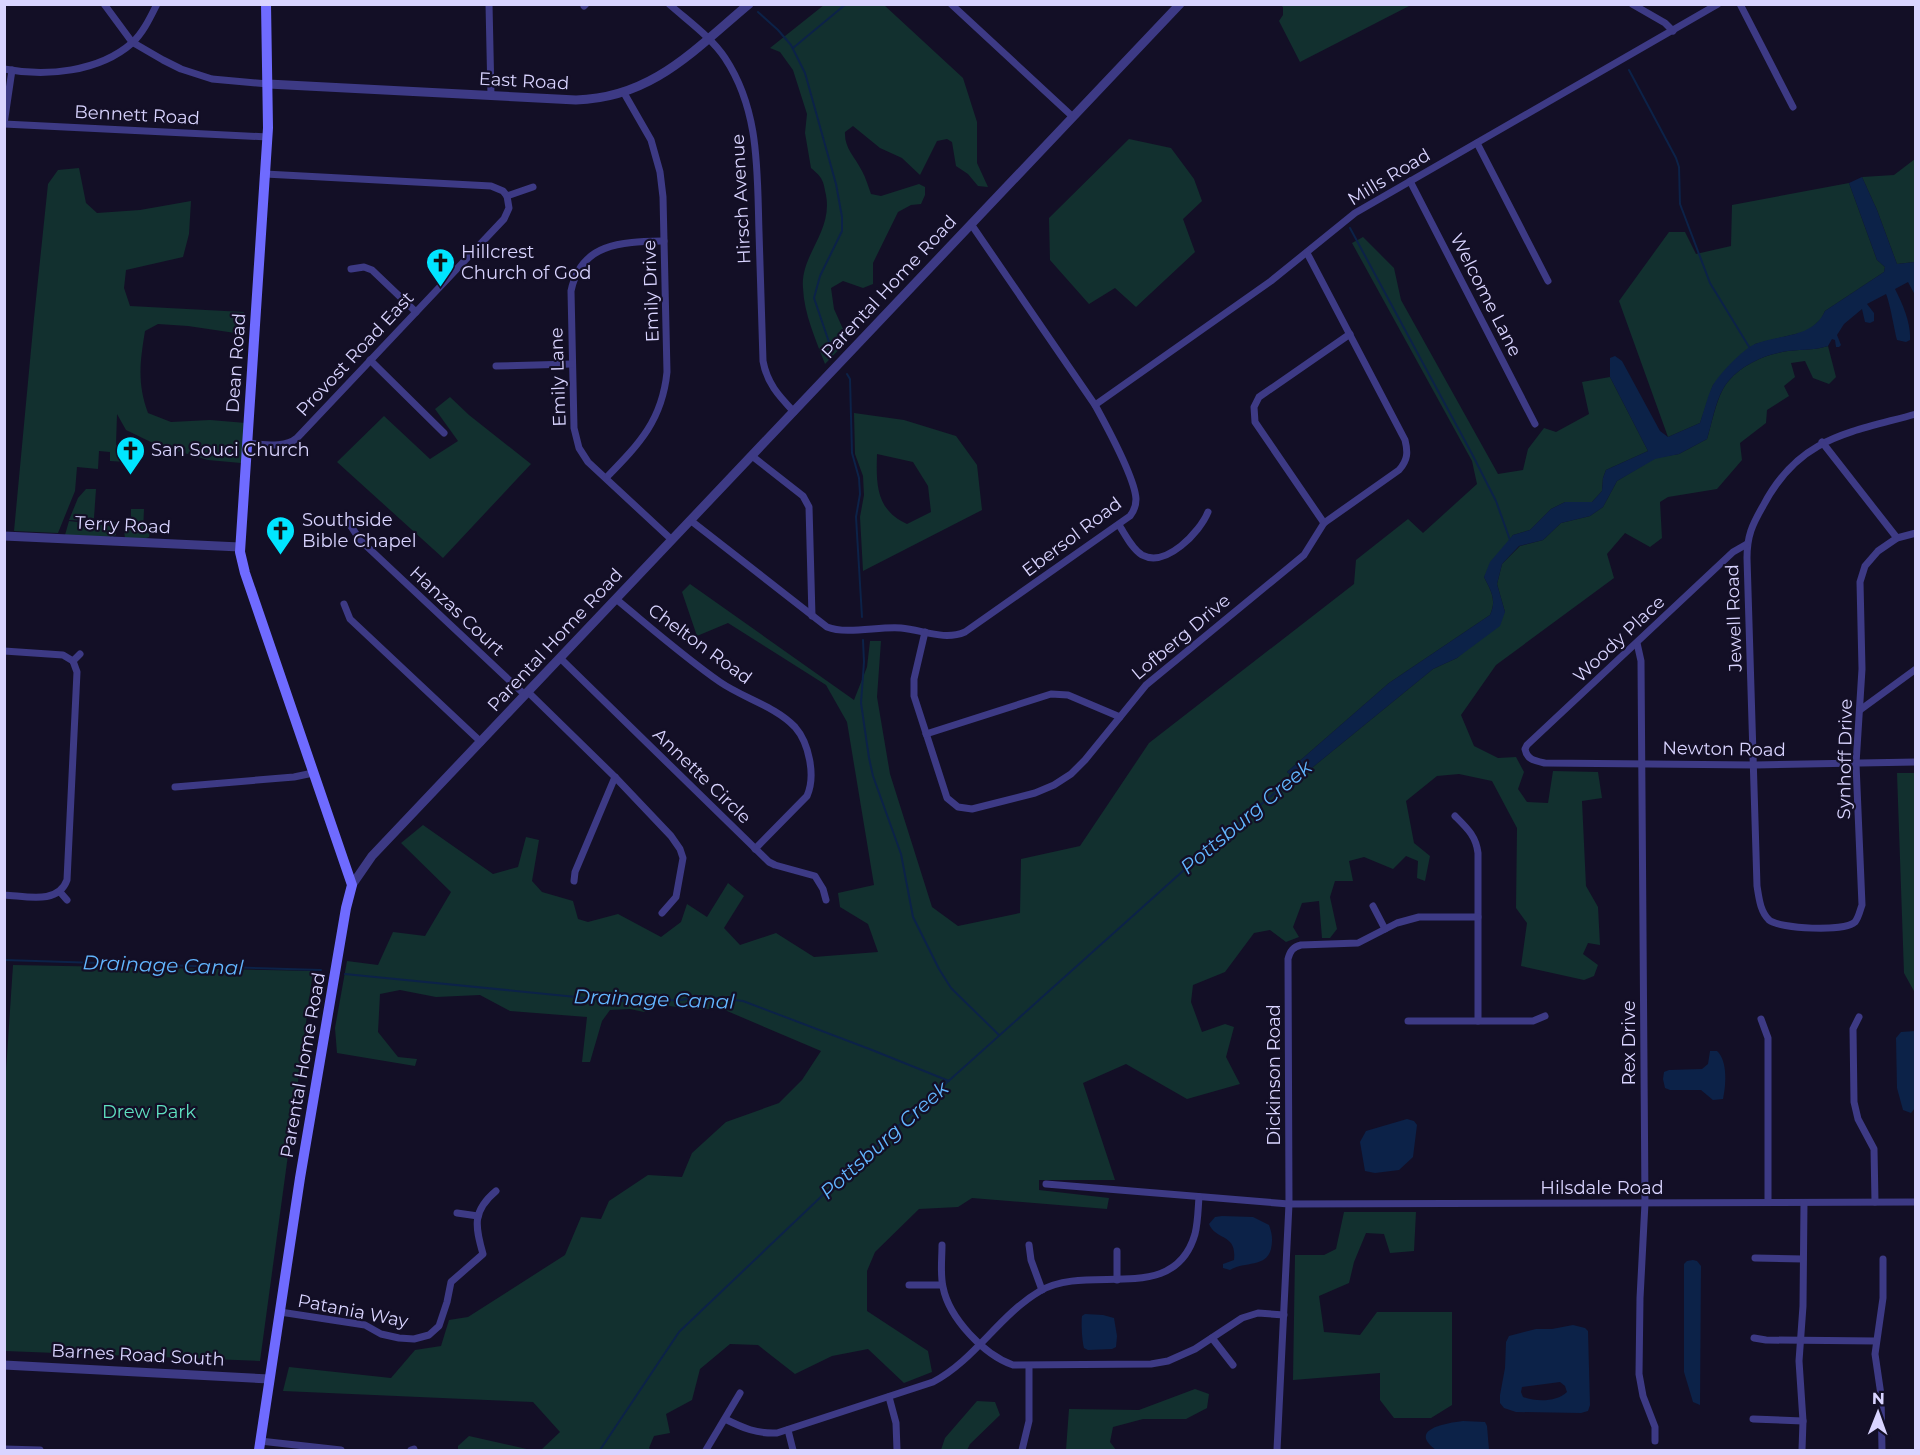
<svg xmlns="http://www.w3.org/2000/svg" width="1920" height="1455" viewBox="0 0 1920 1455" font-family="Montserrat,sans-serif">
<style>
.green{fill:#12302f;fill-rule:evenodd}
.water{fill:#0c2248;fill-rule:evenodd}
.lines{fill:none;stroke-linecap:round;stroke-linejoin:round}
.stream{stroke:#0c2248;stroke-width:2}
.minor{stroke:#3d3a85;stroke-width:7}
.tertiary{stroke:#3d3a85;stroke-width:9}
.secondary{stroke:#6f6bff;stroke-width:10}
.labels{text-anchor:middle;stroke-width:4.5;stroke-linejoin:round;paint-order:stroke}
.street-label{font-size:18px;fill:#d9d4ff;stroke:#130f26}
.poi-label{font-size:18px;fill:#d9d4ff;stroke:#130f26;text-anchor:start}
.park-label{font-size:18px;fill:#5fe0c0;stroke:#130f26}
.water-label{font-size:20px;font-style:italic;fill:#62b6ff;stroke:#130f26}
</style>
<rect width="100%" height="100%" fill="#130f26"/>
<g class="green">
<path d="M 824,5 L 884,5 L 963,78 L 977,122 L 977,163 L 988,187 L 978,186 L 968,174 L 956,166 L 952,142 L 947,139 L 937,141 L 920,175 L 902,158 L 880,148 L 853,126 L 845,132 C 844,148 855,157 862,171 C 866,178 868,186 871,194 L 881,196 L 919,184 L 925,187 L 925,195 L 921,204 L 911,205 L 898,212 L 873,263 L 873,284 L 863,288 L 843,281 L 831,288 L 834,309 L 848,340 L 825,364 C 816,340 804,314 803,288 C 800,255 833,232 826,195 C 823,180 823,178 811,168 L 805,133 L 807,114 L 793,70 L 780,52 L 770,48 Z"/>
<path d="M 1280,5 L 1411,5 L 1300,62 L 1279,21 L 1283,15 L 1283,7 Z"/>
<path d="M 1129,139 L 1171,148 L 1194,179 L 1202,201 L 1183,219 L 1195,252 L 1136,307 L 1115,288 L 1089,304 L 1050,260 L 1049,218 Z"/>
<path d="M 1915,159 L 1915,262 L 1897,264 L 1877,210 L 1862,177 L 1894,175 Z"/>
<path d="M 79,168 L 86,203 L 97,213 L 140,210 L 191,201 L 189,234 L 183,257 L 126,270 L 124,288 L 130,306 L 244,312 L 242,334 L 188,326 L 158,324 L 145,331 C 140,362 137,383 148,413 L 171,422 L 210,420 L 246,423 L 241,463 L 208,460 L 157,445 L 126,430 L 117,414 L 116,445 L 127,445 L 127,462 L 110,461 L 110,452 L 99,451 L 98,469 L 77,467 L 75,491 L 58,533 L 14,531 L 34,318 L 48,184 L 58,170 Z"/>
<path d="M 1849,183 L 1877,260 L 1885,267 L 1884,272 L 1825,311 L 1821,319 L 1808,331 L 1755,344 L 1713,385 L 1700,423 L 1668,437 L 1619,301 L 1669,232 L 1685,232 L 1696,254 L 1731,246 L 1732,205 Z"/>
<path d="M 1363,237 L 1394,268 L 1401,300 L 1498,474 L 1523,470 L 1528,449 L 1544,428 L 1556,432 L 1589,414 L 1582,382 L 1610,377 L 1648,451 L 1606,470 L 1603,478 L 1602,491 L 1592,502 L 1565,502 L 1551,509 L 1530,530 L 1513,535 L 1484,577 C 1491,591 1497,600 1490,615 L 1389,683 L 1287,772 L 1297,780 L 1433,669 L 1457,658 L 1505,612 L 1497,584 L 1502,564 L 1520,546 L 1543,540 L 1561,523 L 1590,516 L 1603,507 L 1617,481 L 1655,458 L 1679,454 L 1707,439 C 1712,423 1715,404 1723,389 C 1734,369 1760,356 1782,352 C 1797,349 1813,351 1828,346 L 1836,377 L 1829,384 L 1813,378 L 1805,361 L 1791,363 L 1795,377 L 1784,386 L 1789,396 L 1767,410 L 1766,423 L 1740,443 L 1742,460 L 1717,489 L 1668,497 L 1660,502 L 1662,538 L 1650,547 L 1625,533 L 1607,554 L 1614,578 L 1496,665 L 1461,715 L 1474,746 L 1498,758 L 1516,757 L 1524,772 L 1518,789 L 1527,802 L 1548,803 L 1553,771 L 1598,772 L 1602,798 L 1582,801 L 1586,886 L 1598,907 L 1600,945 L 1588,943 L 1583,954 L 1598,965 L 1594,976 L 1584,980 L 1521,966 L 1527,923 L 1516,908 L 1517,828 L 1492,781 L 1459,774 L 1437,776 L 1406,801 L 1414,843 L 1430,856 L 1425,881 L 1417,878 L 1418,861 L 1406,856 L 1393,869 L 1364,857 L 1349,861 L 1353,881 L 1335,881 L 1330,897 L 1337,929 L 1330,938 L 1322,938 L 1319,901 L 1302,903 L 1293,927 L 1299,937 L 1286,942 L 1270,930 L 1254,933 L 1225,972 L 1193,985 L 1191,1002 L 1202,1032 L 1225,1024 L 1234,1027 L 1226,1057 L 1240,1084 L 1187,1099 L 1126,1064 L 1083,1083 L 1115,1180 L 1039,1180 L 1039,1190 L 1109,1198 L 1107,1209 L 972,1198 L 958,1207 L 919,1209 L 875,1252 L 867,1271 L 867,1311 L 928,1351 L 932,1372 L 904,1383 L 868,1349 L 832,1356 L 795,1374 L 758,1345 L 730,1344 L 700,1369 L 692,1400 L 666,1414 L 670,1433 L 654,1436 L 649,1448 L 651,1450 L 541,1450 L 560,1432 L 533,1402 L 283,1391 L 289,1367 L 391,1378 L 415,1350 L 441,1346 L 449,1320 L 468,1317 L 565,1255 L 581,1217 L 601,1219 L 609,1201 L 648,1175 L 682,1177 L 692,1153 L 726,1122 L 779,1103 L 802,1080 L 821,1051 L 720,1008 L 697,1010 L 663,1005 L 654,1006 L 644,1012 L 630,1009 L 610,1010 L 602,1021 L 590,1062 L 582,1062 L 587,1017 L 510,1011 L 480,995 L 436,997 L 400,990 L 380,994 L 378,1032 L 398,1057 L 417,1059 L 415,1066 L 337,1053 L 335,1028 L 347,961 L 378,965 L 393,932 L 425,936 L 451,892 L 401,843 L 423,825 L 493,874 L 518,867 L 526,837 L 539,840 L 532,881 L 542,892 L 573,901 L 578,919 L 588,922 L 618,914 L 661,937 L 681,922 L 687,904 L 707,917 L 728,883 L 744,896 L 724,928 L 740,945 L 776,933 L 814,957 L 878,952 L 868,924 L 840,907 L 838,893 L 874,885 L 847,722 L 826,685 L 728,623 L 697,636 L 682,592 L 690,584 L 854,700 L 867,667 L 870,641 L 881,641 L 877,697 L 890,774 L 932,907 L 958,926 L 1020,913 L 1021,859 L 1080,846 L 1149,743 L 1354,584 L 1356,560 L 1408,519 L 1423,533 L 1477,484 L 1472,461 L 1352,243 Z"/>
<path d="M 450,397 L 469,415 L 531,464 L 443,558 L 337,462 L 384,416 L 430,459 L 458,441 L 435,409 Z"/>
<path d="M 854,413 L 904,420 L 956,436 L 977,465 L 982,510 L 863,571 L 860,517 L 864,495 L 863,476 L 855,454 ZM 877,454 L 913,462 L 928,486 L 931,512 L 907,524 C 876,510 876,484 877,454 Z"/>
<path d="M 86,489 L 96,489 L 94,518 L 90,521 L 69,520 L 78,498 Z"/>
<path d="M 131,509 L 144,509 L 143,532 L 150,533 L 149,537 L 144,539 L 125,538 L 124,530 L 131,529 Z"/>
<path d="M 69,521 L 110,526 L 111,522 L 116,522 L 116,535 L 112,537 L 65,535 Z"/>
<path d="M 1897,773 L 1915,773 L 1915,993 L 1904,973 Z"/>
<path d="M 13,965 L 313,971 L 260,1361 L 5,1351 L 4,1101 Z"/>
<path d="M 1344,1212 L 1416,1212 L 1414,1251 L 1390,1253 L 1384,1234 L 1366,1233 L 1354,1262 L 1349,1283 L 1319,1296 L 1324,1332 L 1360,1335 L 1377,1312 L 1452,1312 L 1452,1405 L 1431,1418 L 1394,1418 L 1380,1400 L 1380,1373 L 1293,1380 L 1295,1255 L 1324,1255 L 1336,1249 Z"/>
<path d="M 1195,1389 L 1209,1394 L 1207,1408 L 1186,1419 L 1143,1419 L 1113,1427 L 1110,1442 L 1116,1450 L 1066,1450 L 1069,1409 L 1139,1410 Z"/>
<path d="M 977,1401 L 995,1402 L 1000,1415 L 970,1444 L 967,1450 L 941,1450 L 945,1438 Z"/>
<path d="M 469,1436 L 531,1450 L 458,1450 L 458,1446 Z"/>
</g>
<g class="water">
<path d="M 1862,177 L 1877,210 L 1897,264 L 1915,262 L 1915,295 L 1908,282 L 1895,289 C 1903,305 1911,323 1910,340 L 1906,342 L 1897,340 C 1894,328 1890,303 1886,294 L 1867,304 L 1874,313 L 1874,321 L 1870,323 L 1865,322 L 1862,309 L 1844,324 L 1837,335 L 1841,345 L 1839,347 L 1836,347 L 1835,340 L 1832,339 L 1828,346 C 1813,351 1797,349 1782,352 C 1760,356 1734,369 1723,389 C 1715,403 1712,423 1707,439 L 1679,454 L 1655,459 L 1617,481 L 1603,507 L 1590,516 L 1561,523 L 1543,540 L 1519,546 L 1502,564 L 1497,584 L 1505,612 L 1500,626 L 1457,658 L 1433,669 L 1297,780 L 1287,772 L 1389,683 L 1490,615 C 1497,600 1491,591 1484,577 L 1490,562 L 1513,535 L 1530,530 L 1551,509 L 1565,502 L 1592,502 L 1602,491 L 1603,478 L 1606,470 L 1648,451 L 1610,377 L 1610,358 L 1615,356 L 1622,361 L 1660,431 L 1668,437 L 1700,423 C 1704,411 1707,398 1712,387 C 1718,375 1743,349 1755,344 C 1779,334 1812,339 1825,311 L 1884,272 L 1885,267 L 1877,260 L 1849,183 Z"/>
<path d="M 1915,1031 L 1915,1108 L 1911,1113 L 1903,1110 L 1897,1088 L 1896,1038 L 1901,1032 Z"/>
<path d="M 1710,1051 L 1717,1051 C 1728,1061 1726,1086 1723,1099 L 1713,1100 L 1701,1090 L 1670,1090 L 1665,1088 L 1663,1079 L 1664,1072 L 1669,1070 L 1702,1069 L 1708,1064 Z"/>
<path d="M 1407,1119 L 1414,1121 L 1417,1125 L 1413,1157 L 1399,1170 L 1375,1173 L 1365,1171 L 1360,1142 L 1366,1131 Z"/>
<path d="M 1222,1216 L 1253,1217 L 1269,1225 C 1272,1233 1273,1240 1271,1249 C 1266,1268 1245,1261 1230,1270 L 1223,1268 L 1223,1264 L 1234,1260 C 1237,1233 1216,1241 1209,1224 L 1215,1217 Z"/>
<path d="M 1693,1260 L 1697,1261 L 1701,1266 L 1700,1405 L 1693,1402 L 1684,1372 L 1684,1264 L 1687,1261 Z"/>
<path d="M 1085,1314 L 1103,1315 L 1114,1318 L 1117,1336 L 1116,1347 L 1112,1349 L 1088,1350 L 1084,1348 C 1082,1341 1081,1323 1082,1316 Z"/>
<path d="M 1573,1325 L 1585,1328 L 1588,1331 L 1590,1405 L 1588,1411 L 1581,1413 L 1516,1412 L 1504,1408 L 1500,1403 L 1500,1395 L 1505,1368 L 1506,1342 L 1509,1336 L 1536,1329 L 1552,1329 ZM 1560,1382 L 1565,1386 L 1567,1392 C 1557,1402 1536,1402 1523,1397 L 1521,1392 L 1522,1387 Z"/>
<path d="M 1463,1421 L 1485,1422 L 1487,1426 L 1489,1450 L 1436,1450 C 1407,1429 1447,1423 1463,1421 Z"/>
</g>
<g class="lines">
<g class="stream">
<path d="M 758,12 L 778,30 L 791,45 L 805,73 L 836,184 L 842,217 L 842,231 L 820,276 L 814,298 L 832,351"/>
<path d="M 793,48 L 846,4"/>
<path d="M 1629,70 L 1676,158 L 1679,167 L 1680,204 L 1710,283 L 1751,350"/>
<path d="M 1350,228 L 1472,454 L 1496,501 L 1510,540"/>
<path d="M 847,374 L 850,379 L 852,453 L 859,478 L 860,494 L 856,517 L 862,617"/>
<path d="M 863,640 L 864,662 L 861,703 L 869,758 L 873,776 L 901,854 L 913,917 L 939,969 L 951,988 L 999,1035"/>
<path d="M 4,960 L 321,970"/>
<path d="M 345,974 L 617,1001 L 682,1000 L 699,996 L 743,1001 L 872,1050 L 949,1081"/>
<path d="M 600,1450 L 679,1332 L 847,1172 L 1203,853 L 1295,776"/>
</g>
<g class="minor">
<path d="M 104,4 L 132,42 L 163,60 L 181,69 L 212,79 L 268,84"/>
<path d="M 489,4 L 491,96"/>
<path d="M 669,4 C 688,21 711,37 725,58 C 760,111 757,171 759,232 C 760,275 762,318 763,361 C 767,383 778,395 794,412"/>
<path d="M 951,4 L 1073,117"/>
<path d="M 1632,4 L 1665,23 L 1673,31"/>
<path d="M 1740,4 L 1793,107"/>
<path d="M 584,6 L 586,4"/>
<path d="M 4,69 C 46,77 99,72 132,43 C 143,33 150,18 157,4"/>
<path d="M 4,124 L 268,137"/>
<path d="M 4,124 L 12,70"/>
<path d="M 1477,143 L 1548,281"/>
<path d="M 265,174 L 491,186 L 503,191 L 507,196"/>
<path d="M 1410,181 L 1535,424"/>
<path d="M 507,196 L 533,187"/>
<path d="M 664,241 C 623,242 581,242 571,291 L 574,428 L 579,448 L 588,462 L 672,540"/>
<path d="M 351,269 L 364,267 L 372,270 L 416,312"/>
<path d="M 370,360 L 444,433"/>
<path d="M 496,366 L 572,364"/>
<path d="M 1095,405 L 1271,281 L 1355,213 L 1718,4"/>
<path d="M 1916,414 C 1848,433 1799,437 1763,506 C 1752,525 1747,536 1747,558 L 1757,886 C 1759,898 1760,911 1769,920 C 1780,929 1844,932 1855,922 C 1859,917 1860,910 1862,905 L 1856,764 L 1862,669 L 1860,582 L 1865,566 L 1878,551 L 1897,538 L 1916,533"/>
<path d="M 1822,442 L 1897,538"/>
<path d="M 247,443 C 264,444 284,449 297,438 L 504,219 L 509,208 L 507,196"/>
<path d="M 752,456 L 803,496 L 809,507 L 812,616"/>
<path d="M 606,478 C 639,444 662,421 667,372 L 663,197 L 660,172 L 651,140 L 624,93"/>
<path d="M 347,520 L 360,540 L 525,695"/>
<path d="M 690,520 L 827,627 C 847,635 879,626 901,628 C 923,630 944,641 965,632 L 1130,516 C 1134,511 1136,506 1136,499 C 1135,478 1106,425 1095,405 L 971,224"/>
<path d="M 1324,523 L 1255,422 L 1254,407 L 1259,397 L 1350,334"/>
<path d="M 1119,525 C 1125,534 1132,549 1142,555 C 1166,568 1200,532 1208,512"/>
<path d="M 1747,544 L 1733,552 L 1527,745 L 1525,749 C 1527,760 1535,761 1545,763 L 1755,765 L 1916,762"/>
<path d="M 616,599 C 650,627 684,657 720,682 C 743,698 775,706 795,727 C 809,743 816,776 807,796 L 755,849"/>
<path d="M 344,604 L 350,619 L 481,742"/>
<path d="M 925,632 L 914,679 L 914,696 L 947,798 L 958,807 L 972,809 L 1035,793 L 1054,785 L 1071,774 L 1085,760 L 1146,685 L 1304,555 L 1324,523 L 1399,470 C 1408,460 1408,452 1405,440 L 1307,253"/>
<path d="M 1637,643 L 1641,661 L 1645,1203 L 1640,1298 L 1639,1374 L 1643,1396 L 1655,1427 L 1655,1441"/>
<path d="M 4,651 L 63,655 L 73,661"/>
<path d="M 560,658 L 769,862 L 775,865 L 815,876 L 823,889 L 826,900"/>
<path d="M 73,661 L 80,654"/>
<path d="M 528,692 L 615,777 L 671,836 L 680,849 L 683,858 L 676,897 L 662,913"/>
<path d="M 1860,710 L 1916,669"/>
<path d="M 926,734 L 1051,694 L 1068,695 L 1120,717"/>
<path d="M 175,787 L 294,777 L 313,773"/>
<path d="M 1455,816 C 1467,828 1476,836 1478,853 L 1478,1021"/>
<path d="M 574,881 L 575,872 L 615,777"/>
<path d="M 60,892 L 67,900"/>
<path d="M 4,895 C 26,896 58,905 67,880 L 77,672 L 73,661"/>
<path d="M 1373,906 L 1385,929"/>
<path d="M 1859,1017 L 1853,1029 L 1854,1102 L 1858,1119 L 1874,1149 L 1875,1202"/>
<path d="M 1761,1019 L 1768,1038 L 1768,1202"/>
<path d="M 1408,1021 L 1533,1021 L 1545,1016"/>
<path d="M 1046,1184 L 1289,1204 L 1916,1202"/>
<path d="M 457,1213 L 478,1216"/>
<path d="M 942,1245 C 942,1259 940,1274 943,1287 C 949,1318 984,1355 1013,1365 L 1151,1364 L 1168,1361 L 1195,1349 L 1242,1318 L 1258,1313 L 1284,1315"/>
<path d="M 1029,1245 L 1031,1260 L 1042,1290"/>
<path d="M 1117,1251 L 1117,1280"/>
<path d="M 1755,1258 L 1803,1259"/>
<path d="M 909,1285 L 942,1285"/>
<path d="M 280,1312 L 365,1325 L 381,1334 L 399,1338 L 414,1339 L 429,1335 L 439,1326 L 447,1302 L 451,1282 L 483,1254 C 475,1226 472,1211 496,1191"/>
<path d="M 1212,1338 L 1233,1365"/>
<path d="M 1754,1338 L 1766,1340 L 1876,1341"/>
<path d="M 889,1397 L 896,1423 L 897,1450"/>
<path d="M 725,1419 C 743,1428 757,1434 777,1433 L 933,1382 C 975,1360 999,1315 1040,1291 C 1089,1262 1174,1307 1195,1234 C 1198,1222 1198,1209 1199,1197"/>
<path d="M 1753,1419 L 1803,1421"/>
<path d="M 788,1430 L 793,1450"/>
<path d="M 260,1441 L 341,1450"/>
<path d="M 4,1449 L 40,1450"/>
<path d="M 411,1450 L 414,1449"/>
<path d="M 706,1450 L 740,1393"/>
<path d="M 1022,1450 L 1029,1421 L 1029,1366"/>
<path d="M 1277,1450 L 1289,1204 L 1288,959 C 1290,951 1293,947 1301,945 L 1358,943 L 1397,923 L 1419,917 L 1478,917"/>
<path d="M 1802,1450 L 1803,1421 L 1799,1361 L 1803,1306 L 1804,1203"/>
<path d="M 1882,1450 L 1881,1395 L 1875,1354 L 1883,1298 L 1883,1259"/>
</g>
<g class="tertiary">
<path d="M 268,84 L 576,100 C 652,98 694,50 749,4"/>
<path d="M 4,536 L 240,547"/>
<path d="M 352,885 L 372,856 L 1180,4"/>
<path d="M 4,1365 L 269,1379"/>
</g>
<path class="secondary" d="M 259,1450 L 300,1178 L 346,908 L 352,885 L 245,573 L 240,552 L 268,128 L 266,4"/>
</g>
<defs>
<symbol id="church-pin" viewBox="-11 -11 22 30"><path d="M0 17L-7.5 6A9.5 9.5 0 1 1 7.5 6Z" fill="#00e5ff" stroke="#130f26"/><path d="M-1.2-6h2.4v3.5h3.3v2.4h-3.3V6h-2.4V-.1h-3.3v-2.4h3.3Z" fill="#111"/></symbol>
</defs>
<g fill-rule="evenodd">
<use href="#church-pin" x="424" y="246" width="33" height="45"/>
<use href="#church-pin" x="114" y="434" width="33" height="45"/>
<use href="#church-pin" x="264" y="514" width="33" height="45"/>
</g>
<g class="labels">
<g class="street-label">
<text transform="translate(524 81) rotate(3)" y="6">East Road</text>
<text transform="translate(137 115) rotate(3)" y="6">Bennett Road</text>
<text transform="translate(1389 177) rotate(-31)" y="6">Mills Road</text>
<text transform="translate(741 199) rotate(-93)" y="6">Hirsch Avenue</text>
<text transform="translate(889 287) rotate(-47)" y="6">Parental Home Road</text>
<text transform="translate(651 291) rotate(-92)" y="6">Emily Drive</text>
<text transform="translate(1486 295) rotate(63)" y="6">Welcome Lane</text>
<text transform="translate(355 354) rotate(-47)" y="6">Provost Road East</text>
<text transform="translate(236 363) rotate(-86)" y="6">Dean Road</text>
<text transform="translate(558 377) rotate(-92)" y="6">Emily Lane</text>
<text transform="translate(123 525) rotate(3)" y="6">Terry Road</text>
<text transform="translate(1072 537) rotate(-37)" y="6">Ebersol Road</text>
<text transform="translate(457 611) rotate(43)" y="6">Hanzas Court</text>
<text transform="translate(1734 618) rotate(-92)" y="6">Jewell Road</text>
<text transform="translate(1181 637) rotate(-40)" y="6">Lofberg Drive</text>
<text transform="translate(1619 639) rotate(-43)" y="6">Woody Place</text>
<text transform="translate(555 640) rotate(-47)" y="6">Parental Home Road</text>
<text transform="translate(700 644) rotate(36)" y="6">Chelton Road</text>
<text transform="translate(1724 749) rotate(1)" y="6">Newton Road</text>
<text transform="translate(1845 759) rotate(-89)" y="6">Synhoff Drive</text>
<text transform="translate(702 776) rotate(44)" y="6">Annette Circle</text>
<text transform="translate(1629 1043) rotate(-90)" y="6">Rex Drive</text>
<text transform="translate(303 1065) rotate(-80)" y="6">Parental Home Road</text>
<text transform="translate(1274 1075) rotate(-90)" y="6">Dickinson Road</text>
<text x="1602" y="1194">Hilsdale Road</text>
<text transform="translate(353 1311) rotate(11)" y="6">Patania Way</text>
<text transform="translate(138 1355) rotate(3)" y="6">Barnes Road South</text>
</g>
<g class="poi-label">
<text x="461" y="258">Hillcrest<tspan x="461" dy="21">Church of God</tspan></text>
<text x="151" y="456">San Souci Church</text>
<text x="302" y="526">Southside<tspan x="302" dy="21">Bible Chapel</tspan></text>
</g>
<g class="park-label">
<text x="149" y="1118">Drew Park</text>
</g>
<g class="water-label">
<text transform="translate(1246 817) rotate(-40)" y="7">Pottsburg Creek</text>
<text transform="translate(163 965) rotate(2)" y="7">Drainage Canal</text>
<text transform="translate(654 999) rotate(2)" y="7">Drainage Canal</text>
<text transform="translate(884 1140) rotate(-42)" y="7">Pottsburg Creek</text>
</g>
</g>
<rect width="1920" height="1455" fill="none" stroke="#d9d4ff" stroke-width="12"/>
<g transform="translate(1878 1413) rotate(1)" stroke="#130f26" stroke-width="4.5" paint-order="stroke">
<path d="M0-4.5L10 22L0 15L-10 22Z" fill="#d9d4ff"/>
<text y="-9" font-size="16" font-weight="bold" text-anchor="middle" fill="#d9d4ff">N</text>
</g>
</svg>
